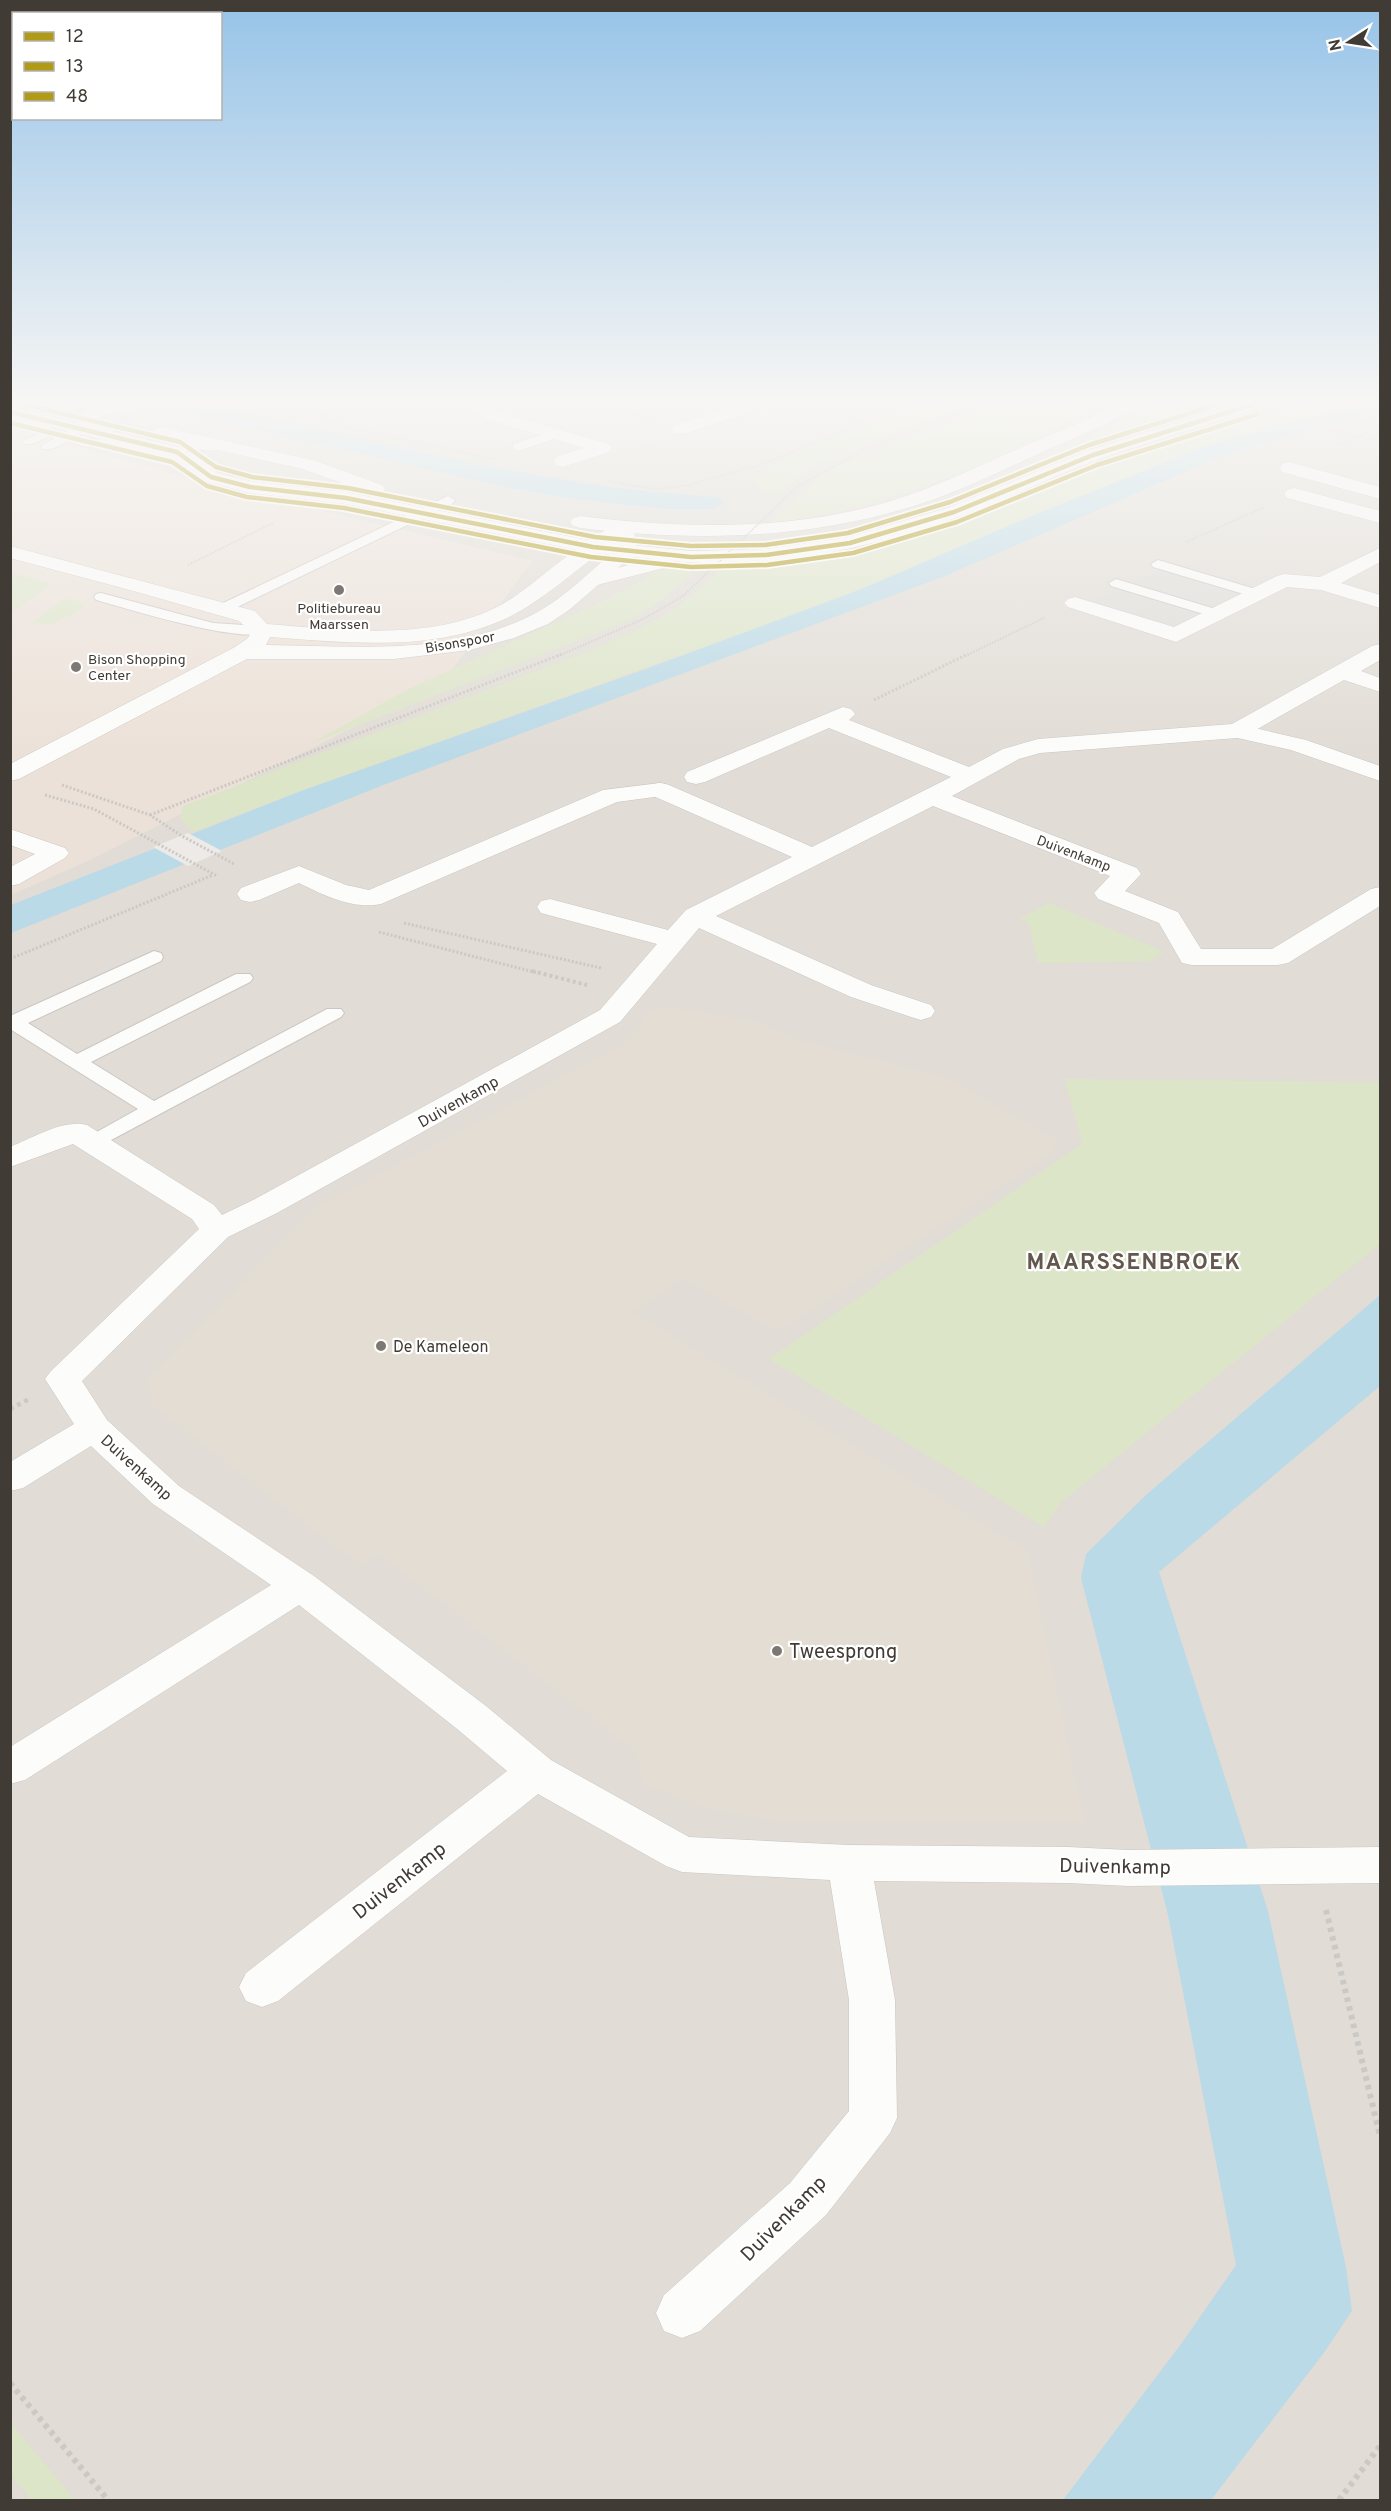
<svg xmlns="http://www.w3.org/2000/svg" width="1391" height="2511" viewBox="0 0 1391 2511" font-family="Overpass,sans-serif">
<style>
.residential{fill:#e1dcd5}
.commercial{fill:#ece1d8}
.education{fill:#e3ddd3}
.green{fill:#dde5c9}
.parking{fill:#dedbd8}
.water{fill:#bbdae7}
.pier{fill:#edeae7}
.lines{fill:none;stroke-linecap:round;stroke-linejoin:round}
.service-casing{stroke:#c9c6c3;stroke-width:2}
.pedestrian-casing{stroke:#c9c6c3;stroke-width:1}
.minor-casing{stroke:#c9c6c3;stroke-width:1}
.tertiary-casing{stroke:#c9c6c3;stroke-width:1}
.path-far4{stroke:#cbc9c6;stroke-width:2;stroke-dasharray:1.5 1.5;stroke-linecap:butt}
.path-far3{stroke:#cbc9c6;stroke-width:3;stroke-dasharray:2 2;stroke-linecap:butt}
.path-far2{stroke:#cbc9c6;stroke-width:4;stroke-dasharray:3 3;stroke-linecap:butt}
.path-far1{stroke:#cbc9c6;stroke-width:4.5;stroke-dasharray:4 4;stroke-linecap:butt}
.path{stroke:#cbc9c6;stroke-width:6;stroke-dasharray:4.5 4.5;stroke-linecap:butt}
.service{fill:#fcfcfb;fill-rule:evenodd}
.pedestrian{fill:#fcfcfb;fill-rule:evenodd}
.minor{fill:#fcfcfb;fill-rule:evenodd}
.tertiary{fill:#fcfcfb;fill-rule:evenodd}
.path-bridge{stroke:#cbc9c6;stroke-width:2;stroke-dasharray:1.5 1.5;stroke-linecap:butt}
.bus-1-casing{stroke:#fff;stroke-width:8}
.bus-2-casing{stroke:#fff;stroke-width:8}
.bus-3-casing{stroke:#fff;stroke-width:8}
.bus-1{stroke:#b19a15;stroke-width:4.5}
.bus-2{stroke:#b19a15;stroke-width:4.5}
.bus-3{stroke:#b19a15;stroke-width:4.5}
.poi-dot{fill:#7d7873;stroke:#fff;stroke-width:2}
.labels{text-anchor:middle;stroke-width:4.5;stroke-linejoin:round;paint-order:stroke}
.far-poi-label{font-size:14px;fill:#413b35;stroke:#fff}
.far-street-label{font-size:14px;fill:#413b35;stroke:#fff}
.street-label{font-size:16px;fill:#413b35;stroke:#fff}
.poi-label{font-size:16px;fill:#413b35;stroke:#fff;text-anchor:start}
.near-poi-label{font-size:20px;fill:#413b35;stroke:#fff;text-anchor:start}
.near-street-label{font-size:20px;fill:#413b35;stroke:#fff}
.district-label{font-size:22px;font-weight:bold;letter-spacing:1.5px;fill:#63584d;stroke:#fff}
</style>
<rect width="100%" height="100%" fill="#edeae7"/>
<rect class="residential" x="11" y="404" width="1369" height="2096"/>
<path class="commercial" d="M 10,427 L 191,479 L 532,561 L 443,682 L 92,859 L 11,895 Z"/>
<path class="education" d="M 671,1007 L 754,1021 L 805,1042 L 947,1078 L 1057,1140 L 1051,1153 L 777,1332 L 684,1278 L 632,1312 L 1027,1551 L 1084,1821 L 780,1821 L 714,1810 L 644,1784 L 634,1749 L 378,1553 L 361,1566 L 152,1405 L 148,1379 L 317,1207 L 619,1047 L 637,1030 L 650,1011 Z"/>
<g class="green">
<path d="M 927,404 L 971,404 L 848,449 L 816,464 L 775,496 C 766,493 760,490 756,481 C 783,450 886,419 927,404 Z"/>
<path d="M 1000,404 L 1099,404 C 998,462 887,510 770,523 L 821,476 L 840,465 Z"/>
<path d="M 1157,404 L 1224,404 L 1107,440 L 1014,476 L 1069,446 Z"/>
<path d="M 1302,404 L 1361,404 L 1208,445 L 1034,515 L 859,590 L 768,624 L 301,791 L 192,832 L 181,819 L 183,806 L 584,653 C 613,641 642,629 669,612 C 690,599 708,582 726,564 C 835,565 930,533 1030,494 C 1063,481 1094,465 1127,454 C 1184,434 1246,426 1302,404 Z"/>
<path d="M 700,564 L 662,600 L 630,620 L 310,744 L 408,689 L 595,605 L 646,579 L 650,571 Z"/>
<path d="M 11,573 L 48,583 L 49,586 L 11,613 Z"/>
<path d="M 67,599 L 76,600 L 85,607 L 51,625 L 33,622 L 60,601 Z"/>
<path d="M 1049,903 L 1165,952 L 1150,961 L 1038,963 L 1028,922 L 1019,919 Z"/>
<path d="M 1065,1079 L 1380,1082 L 1380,1244 L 1060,1503 L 1044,1527 L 769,1359 L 1082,1144 Z"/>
<path d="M 10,2422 L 75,2500 L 31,2500 L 11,2475 Z"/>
</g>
<path class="parking" d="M 1167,566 L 1247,591 L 1173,628 L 1092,602 Z"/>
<g class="water">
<path d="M 207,404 C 377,440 545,488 720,497 L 724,504 L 712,509 L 668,509 L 574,499 L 509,488 L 189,414 L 187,410 L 194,406 Z"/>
<path d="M 1361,404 L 1380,404 L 1380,410 L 1280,438 L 1220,457 L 945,576 L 386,784 L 11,933 L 11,905 L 301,791 L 651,667 L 859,590 L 1034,515 L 1208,445 Z"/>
<path d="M 1380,1295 L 1380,1386 L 1159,1572 L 1268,1911 L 1346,2267 L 1352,2311 L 1323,2354 L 1211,2500 L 1063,2500 L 1184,2340 L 1236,2265 L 1168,1915 L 1081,1578 L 1086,1554 L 1147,1494 Z"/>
</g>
<path class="pier" d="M 188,833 L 222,851 L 188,866 L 153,847 Z"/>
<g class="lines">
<defs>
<g id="service">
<path d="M 10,414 L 50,426 L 52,429 L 50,436 L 32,444 L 24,444 L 22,441 L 39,434 L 39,431 L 10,421 Z"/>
<path d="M 124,424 L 185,439 L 219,443 L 225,447 C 212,459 145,436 127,432 C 115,430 97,431 85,433 C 71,435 57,452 43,449 L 41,446 L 77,426 Z"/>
<path d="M 556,430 L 562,434 L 560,437 L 518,451 L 512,447 L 514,444 Z"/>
<path d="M 85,439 L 116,440 L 193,458 L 195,461 L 189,465 L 116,448 L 81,446 L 79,443 Z"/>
<path d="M 448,496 L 455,500 L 453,503 L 229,611 L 224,612 L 217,608 L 219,605 Z"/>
<path d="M 1158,560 L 1262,591 L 1264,594 L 1257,598 L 1153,567 L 1151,564 Z"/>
<path d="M 1116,579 L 1222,611 L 1224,614 L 1217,618 L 1111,586 L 1109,583 Z"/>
<path d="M 101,593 L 213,623 L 261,626 L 268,630 C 252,648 122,607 96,600 L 94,597 L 96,594 Z"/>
<path d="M 154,951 L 161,953 L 163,957 L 161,961 L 28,1023 L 77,1054 L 236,974 L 250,974 L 253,978 L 250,982 L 91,1062 L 154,1101 L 327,1009 L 341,1009 L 344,1013 L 341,1017 L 100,1146 L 93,1148 L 86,1146 L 82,1142 L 86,1138 L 138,1109 L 10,1029 L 10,1016 Z"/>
</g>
<g id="pedestrian">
<path d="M 10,546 L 137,580 L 140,584 L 137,588 L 130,590 L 10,558 Z"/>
<path d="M 1237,724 L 1306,740 L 1380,766 L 1380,781 L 1291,750 L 1229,736 L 1225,731 L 1229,726 Z"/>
<path d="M 660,783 L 669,785 L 672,790 L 669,795 L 617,802 L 381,904 C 354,910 323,895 299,883 L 259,900 L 250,902 L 241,900 L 237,894 L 241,888 L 299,866 L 346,885 L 369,890 L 603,790 Z"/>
</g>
<g id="minor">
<path d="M 107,404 L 140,404 L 137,408 L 98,417 L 87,433 L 75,433 L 72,429 L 86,409 Z"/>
<path d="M 479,404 L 504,404 L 496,411 L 609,444 L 612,448 L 609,452 L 563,467 L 556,465 L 554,461 L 556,457 L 584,448 L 483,418 L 477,407 Z"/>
<path d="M 728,404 L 746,404 L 749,409 L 746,413 L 687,433 L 675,433 L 672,429 L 675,425 L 730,407 Z"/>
<path d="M 1289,462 L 1380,487 L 1380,499 L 1282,472 L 1280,468 L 1282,464 Z"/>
<path d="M 1294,488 L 1380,511 L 1380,523 L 1287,498 L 1284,494 L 1287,490 Z"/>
<path d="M 624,522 L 631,524 L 634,528 L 636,551 L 633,555 L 569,610 L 548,624 L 514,638 L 470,650 L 394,659 L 247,659 L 19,779 L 10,781 L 10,764 L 235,647 L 248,638 L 251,632 L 239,621 L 123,588 L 120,584 L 123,580 L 130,578 L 255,611 L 267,624 C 347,630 444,644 514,597 C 542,578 593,530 624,522 ZM 615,542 L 616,549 C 592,570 568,594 541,610 C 459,657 356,646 266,645 L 270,637 C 353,643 446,654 522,610 C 554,591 584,563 615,542 Z"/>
<path d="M 1380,548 L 1380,562 L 1341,583 L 1380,595 L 1380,608 L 1321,590 L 1287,587 L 1176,642 L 1068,607 L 1064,603 L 1068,599 L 1075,597 L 1174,627 L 1277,576 L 1284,574 L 1320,577 Z"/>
<path d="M 1380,644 L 1380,660 L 1361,671 L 1380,678 L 1380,692 L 1344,680 L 1245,736 L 1237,738 L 1040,753 L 1019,759 L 952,796 L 1137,868 L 1141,874 L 1125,891 L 1178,912 L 1201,949 L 1272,949 L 1371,889 L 1380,887 L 1380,906 L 1288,963 L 1278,965 L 1192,965 L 1182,963 L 1159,923 L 1098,899 L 1094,893 L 1110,876 L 933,806 L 716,916 L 871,985 L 931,1005 L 935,1011 L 931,1017 L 921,1020 L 911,1017 L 851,997 L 699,928 L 620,1022 L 277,1213 L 228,1237 L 82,1381 L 107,1420 L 179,1486 L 314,1576 L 486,1706 L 551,1760 L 689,1837 L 849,1845 L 1068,1847 L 1128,1850 L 1380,1847 L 1380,1883 L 1128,1886 L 1068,1883 L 874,1881 L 895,2000 L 897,2118 L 890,2133 L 826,2215 L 700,2331 L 682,2338 L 664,2331 L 656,2313 L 664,2295 L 790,2183 L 849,2111 L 849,2000 L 830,1880 L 682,1872 L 666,1866 L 538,1794 L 278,2001 L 262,2007 L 246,2001 L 239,1987 L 246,1973 L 507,1771 L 456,1728 L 299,1605 L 25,1780 L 10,1784 L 10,1747 L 271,1585 L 153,1504 L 91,1446 L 23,1488 L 10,1491 L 10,1462 L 74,1424 L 45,1379 L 51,1371 L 199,1229 L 192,1219 L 73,1144 L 10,1167 L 10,1147 C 33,1138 63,1119 87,1125 L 214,1205 L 222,1215 L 255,1199 L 600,1010 L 657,944 L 541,913 L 537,907 L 541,901 L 550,899 L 668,930 L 686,910 L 792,857 L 651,795 L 648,790 L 651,785 L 660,783 L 669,785 L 812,847 L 951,777 L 829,728 L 705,782 L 696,784 L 687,782 L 684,777 L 687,772 L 843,707 L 851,709 L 855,714 L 849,720 L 969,767 L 1003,749 L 1038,739 L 1232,724 L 1372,646 Z"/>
<path d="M 10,829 L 65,848 L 69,853 L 65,858 L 19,884 L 10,886 L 10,867 L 35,854 L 10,845 Z"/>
</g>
<g id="tertiary">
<path d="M 1117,404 L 1140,404 L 1137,408 C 1104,426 1069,440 1034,456 C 992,475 949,496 904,509 C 798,540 689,541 580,528 L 573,526 L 570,522 L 573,518 L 580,516 C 683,529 791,531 891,501 C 937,487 979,466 1022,447 C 1054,433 1087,421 1117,404 Z"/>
<path d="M 1236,404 L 1264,404 L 1261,408 C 1208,425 1153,440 1100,459 C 1053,476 1008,499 961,516 C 869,549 768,571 670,561 L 671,563 L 668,567 L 593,586 L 586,584 L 583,580 L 586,576 L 652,559 L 593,553 L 346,504 L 250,493 L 204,481 L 171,456 L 10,417 L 10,407 L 183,448 L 218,473 L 250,481 L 346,492 L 593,541 L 691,551 L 766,549 L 848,537 L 947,508 L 1086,451 Z"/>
<path d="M 162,427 L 316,461 L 382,485 L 385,489 L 382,493 L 375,495 L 303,469 L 156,436 L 153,432 L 156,428 Z"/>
</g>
</defs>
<use href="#service" class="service-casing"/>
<use href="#pedestrian" class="pedestrian-casing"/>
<use href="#minor" class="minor-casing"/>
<use href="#tertiary" class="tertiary-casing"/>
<g class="path-far4">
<path d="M 357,404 L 320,416 L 335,424 L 492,459"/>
<path d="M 602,404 L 650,419"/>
<path d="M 1307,404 L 1377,427"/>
<path d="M 1287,408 L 1301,404"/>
<path d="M 1286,414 L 1298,410 L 1292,408"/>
<path d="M 1335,446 L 1380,427"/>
<path d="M 637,450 L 652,445"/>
<path d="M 608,481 L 653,489 L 685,486 L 763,464 L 862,424 L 853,421 L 854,414 L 821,404"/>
<path d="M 798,486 L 865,449 L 985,404"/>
<path d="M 1186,542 L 1265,507"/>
<path d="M 188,565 L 273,523"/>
<path d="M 558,656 L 641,620 L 683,596"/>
<path d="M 965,656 L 1046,617"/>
</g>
<g class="path-far3">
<path d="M 874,700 L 968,654"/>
<path d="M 62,785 L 150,815 L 182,836 L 234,864"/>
<path d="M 45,795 L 94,809 L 217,876"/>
<path d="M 150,815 L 562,654"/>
<path d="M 404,923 L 601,968"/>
<path d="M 379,932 L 538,973"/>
<path d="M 10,959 L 213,875"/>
</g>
<path class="path-far2" d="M 532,971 L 587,985"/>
<path class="path-far1" d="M 10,1409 L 29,1399"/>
<g class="path">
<path d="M 1326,1910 L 1380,2136"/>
<path d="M 10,2383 L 108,2500"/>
<path d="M 1339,2500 L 1380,2446"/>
</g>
<use href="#service" class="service"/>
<use href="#pedestrian" class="pedestrian"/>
<use href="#minor" class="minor"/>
<use href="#tertiary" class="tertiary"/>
<g class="path-bridge">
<path d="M 1233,404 L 1380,442"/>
<path d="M 683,596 L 798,486"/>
</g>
<defs>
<path id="bus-1" d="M 10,412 L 177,452 L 211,477 L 250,487 L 346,498 L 593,547 L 691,557 L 766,555 L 850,543 L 954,512 L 1093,455 L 1254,404"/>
<path id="bus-2" d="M 10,423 L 172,462 L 207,486 L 247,497 L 344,508 L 591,557 L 691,567 L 767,565 L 853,553 L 957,522 L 1097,465 L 1258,414"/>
<path id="bus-3" d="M 23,404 L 180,442 L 216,467 L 252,477 L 348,488 L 595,537 L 691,546 L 765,545 L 848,533 L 950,502 L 1089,445 L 1219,404"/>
</defs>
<use href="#bus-1" class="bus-1-casing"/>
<use href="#bus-2" class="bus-2-casing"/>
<use href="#bus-3" class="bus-3-casing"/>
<use href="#bus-1" class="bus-1"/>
<use href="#bus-2" class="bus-2"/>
<use href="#bus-3" class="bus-3"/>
</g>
<linearGradient id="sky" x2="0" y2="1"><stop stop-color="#96c3e8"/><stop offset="0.53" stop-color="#f7f6f4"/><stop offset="1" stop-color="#f7f6f4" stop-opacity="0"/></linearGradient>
<rect width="1391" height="756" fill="url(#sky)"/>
<g class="poi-dot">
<circle cx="339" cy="590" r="6"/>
<circle cx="76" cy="667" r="6"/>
<circle cx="381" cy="1346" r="6"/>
<circle cx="777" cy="1651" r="6"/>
</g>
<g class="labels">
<g class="far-poi-label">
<text x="339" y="613">Politiebureau<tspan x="339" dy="16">Maarssen</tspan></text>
<text x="88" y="664" text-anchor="start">Bison Shopping<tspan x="88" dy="16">Center</tspan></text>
</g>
<g class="far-street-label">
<text transform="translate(460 642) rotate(-10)" y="5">Bisonspoor</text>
<text transform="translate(1074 853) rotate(21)" y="5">Duivenkamp</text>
</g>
<g class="street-label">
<text transform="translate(458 1101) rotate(-29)" y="6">Duivenkamp</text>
<text transform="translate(137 1467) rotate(42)" y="6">Duivenkamp</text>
</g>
<g class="poi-label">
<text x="393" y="1352">De Kameleon</text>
</g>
<g class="near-poi-label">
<text x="789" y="1658">Tweesprong</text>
</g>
<g class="near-street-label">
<text transform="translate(1115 1866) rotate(1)" y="7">Duivenkamp</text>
<text transform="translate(399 1880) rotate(-38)" y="7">Duivenkamp</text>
<text transform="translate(783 2218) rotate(-45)" y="7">Duivenkamp</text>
</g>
<g class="district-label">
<text x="1134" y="1269">MAARSSENBROEK</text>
</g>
</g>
<rect width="1391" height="2511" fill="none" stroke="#413b35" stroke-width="24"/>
<rect x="12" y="12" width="210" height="108" fill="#ffffff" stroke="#b3b1ae" stroke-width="1.5"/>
<rect x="24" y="32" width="30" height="9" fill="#b19a15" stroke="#b3b1ae" stroke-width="1.5"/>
<text x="66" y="42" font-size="18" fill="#413b35">12</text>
<rect x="24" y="62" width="30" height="9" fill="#b19a15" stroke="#b3b1ae" stroke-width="1.5"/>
<text x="66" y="72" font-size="18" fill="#413b35">13</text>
<rect x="24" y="92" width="30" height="9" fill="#b19a15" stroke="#b3b1ae" stroke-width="1.5"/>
<text x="66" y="102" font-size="18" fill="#413b35">48</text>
<g transform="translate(1349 42) rotate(258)" stroke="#ffffff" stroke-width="4.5" paint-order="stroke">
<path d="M0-4.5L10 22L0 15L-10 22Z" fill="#413b35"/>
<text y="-9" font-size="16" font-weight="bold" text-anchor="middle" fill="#413b35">N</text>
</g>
</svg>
